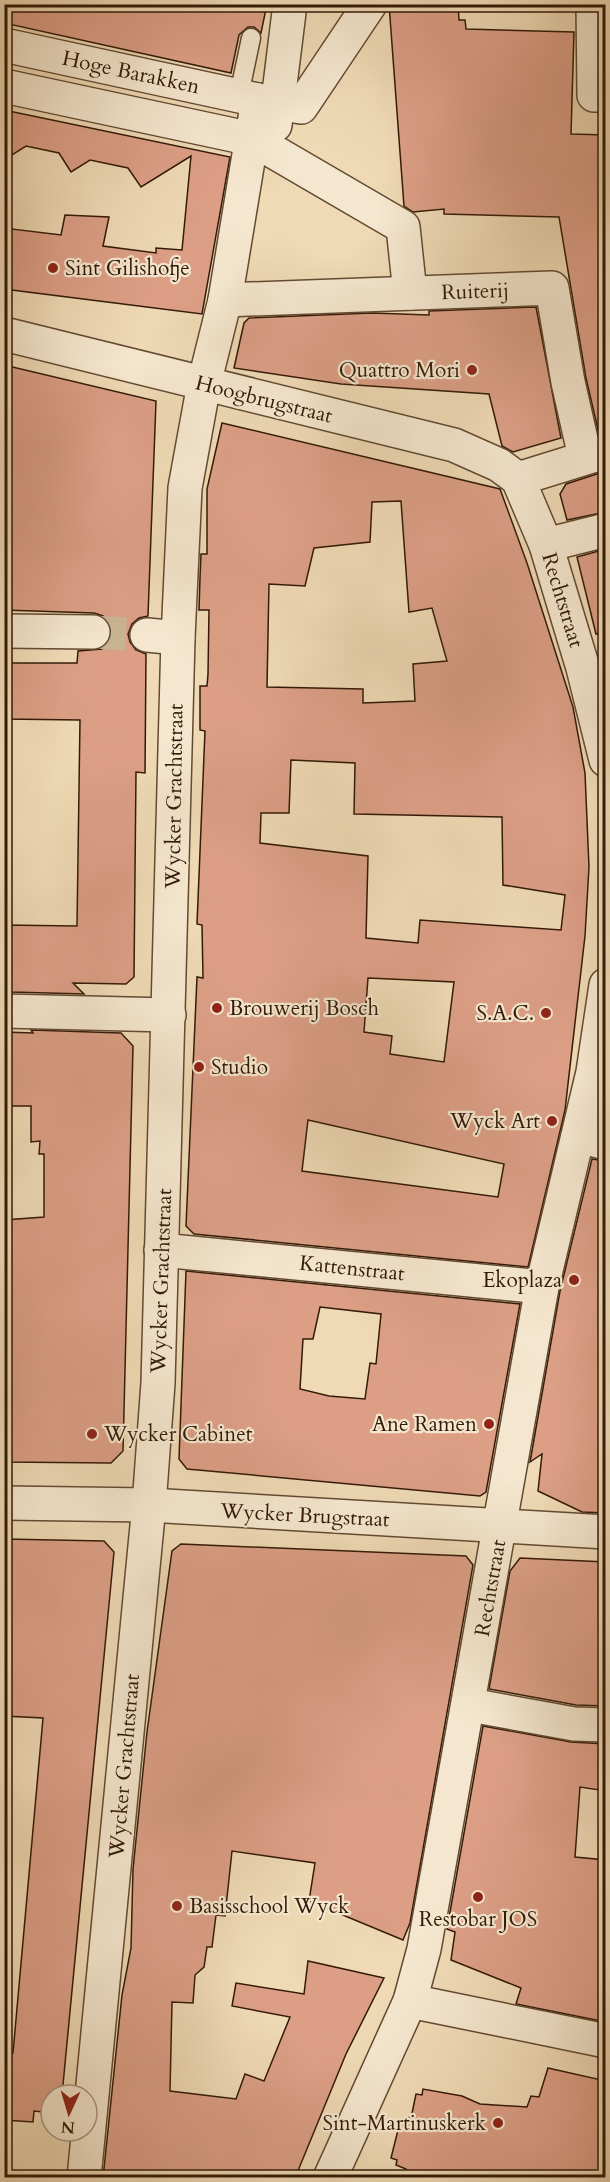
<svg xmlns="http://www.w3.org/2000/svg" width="610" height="2182" viewBox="0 0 610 2182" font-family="Cardo,serif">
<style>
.building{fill:#dc9f86;stroke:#331a07;stroke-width:1.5;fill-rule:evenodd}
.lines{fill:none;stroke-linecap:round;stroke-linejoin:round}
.street-tunnel{stroke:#c9b492;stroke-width:33;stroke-dasharray:33 16;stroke-linecap:butt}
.lane-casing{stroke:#624a32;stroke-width:21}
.street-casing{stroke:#624a32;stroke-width:36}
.lane{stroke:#f5e7cf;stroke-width:18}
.street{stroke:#f5e7cf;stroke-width:33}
.poi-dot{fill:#8f2418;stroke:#f5e7cf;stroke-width:2}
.labels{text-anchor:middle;stroke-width:4.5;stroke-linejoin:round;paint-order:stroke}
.street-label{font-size:21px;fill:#331a07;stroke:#f5e7cf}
.poi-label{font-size:21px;fill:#331a07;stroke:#f5e7cf;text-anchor:end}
</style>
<rect width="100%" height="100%" fill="#efdab5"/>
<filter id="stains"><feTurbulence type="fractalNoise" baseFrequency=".00333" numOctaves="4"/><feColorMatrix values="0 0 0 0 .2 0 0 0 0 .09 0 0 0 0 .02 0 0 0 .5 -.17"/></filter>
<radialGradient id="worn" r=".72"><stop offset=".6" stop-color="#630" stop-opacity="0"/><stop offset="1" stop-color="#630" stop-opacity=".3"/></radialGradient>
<g class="building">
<path d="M 4,4 L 267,4 L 261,33 L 254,27 L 248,27 L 239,35 L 231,73 L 4,23 Z"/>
<path d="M 389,4 L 458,4 L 459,20 L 465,20 L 466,29 L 574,32 L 571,134 L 606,135 L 606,434 L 599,434 L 586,378 L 559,217 L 444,214 L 444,209 L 413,212 L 404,206 Z"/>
<path d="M 4,110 L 230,157 L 202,314 L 4,289 L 4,228 L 61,235 L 65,215 L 109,217 L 103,246 L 156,253 L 156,248 L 182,250 L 191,156 L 141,187 L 128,168 L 90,160 L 71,172 L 59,153 L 26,146 L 4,160 Z"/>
<path d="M 536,307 L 561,438 L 513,452 L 502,446 L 489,394 L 341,384 L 234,368 L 244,323 L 249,318 L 372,313 L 429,315 L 429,311 Z"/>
<path d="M 4,365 L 156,401 L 148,616 L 139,618 L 132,624 L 128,634 L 130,642 L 136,650 L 146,654 L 145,773 L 136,772 L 134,977 L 126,984 L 73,983 L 84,994 L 11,992 L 4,981 L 4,925 L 77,926 L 80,720 L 4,719 L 4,663 L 77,663 L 78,651 L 102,649 L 109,641 L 112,632 L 109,622 L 103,616 L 94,613 L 4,610 Z"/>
<path d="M 222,423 L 500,489 L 527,563 L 573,707 L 585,773 L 589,867 L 585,936 L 565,1110 L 528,1267 L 194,1234 L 186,1226 L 197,977 L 203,978 L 202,925 L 197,924 L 205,731 L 200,730 L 200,686 L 207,686 L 208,674 L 209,610 L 199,610 L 200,578 L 201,554 L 207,554 L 207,489 ZM 401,501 L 409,612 L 432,608 L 447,661 L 413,664 L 415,701 L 363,703 L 363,689 L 267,687 L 269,584 L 305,586 L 314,548 L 370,542 L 372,502 ZM 291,760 L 355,763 L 354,814 L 502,817 L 503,885 L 565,895 L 561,930 L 420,920 L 418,943 L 366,938 L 368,856 L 260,843 L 261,813 L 289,813 ZM 368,978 L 454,982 L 444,1062 L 390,1054 L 392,1036 L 364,1032 ZM 308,1120 L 504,1164 L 498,1197 L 302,1171 Z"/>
<path d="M 606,471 L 606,512 L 567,520 L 560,494 L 566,484 Z"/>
<path d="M 606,549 L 606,632 L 596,634 L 577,557 Z"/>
<path d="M 31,1030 L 121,1033 L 133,1046 L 123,1451 L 111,1463 L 4,1462 L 4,1220 L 44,1217 L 44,1154 L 39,1154 L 40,1141 L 31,1142 L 31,1106 L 4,1106 L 4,1032 L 33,1033 Z"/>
<path d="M 592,1159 L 606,1161 L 606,1513 L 582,1512 L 538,1491 L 542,1454 L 530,1462 L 560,1291 Z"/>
<path d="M 186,1271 L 520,1304 L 486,1492 L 480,1496 L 187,1469 L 179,1459 ZM 320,1307 L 381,1314 L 376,1364 L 370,1363 L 365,1399 L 329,1396 L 300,1389 L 303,1339 L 313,1339 Z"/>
<path d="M 4,1539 L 104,1541 L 114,1552 L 62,2095 L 51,2095 L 51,2113 L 34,2111 L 33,2122 L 4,2120 L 4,2053 L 13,2053 L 43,1718 L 4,1716 Z"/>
<path d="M 181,1544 L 466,1556 L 473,1565 L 410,1923 L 403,1940 L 309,1901 L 315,1863 L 232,1851 L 225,1916 L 216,1915 L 212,1947 L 207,1947 L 204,1967 L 195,1975 L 193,2003 L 172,2002 L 170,2091 L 236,2099 L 245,2074 L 264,2081 L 290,2017 L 232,2006 L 236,1983 L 304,1994 L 308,1961 L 384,1978 L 346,2054 L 295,2178 L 103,2178 L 122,1995 L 131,1948 L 133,1869 L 147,1732 L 172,1551 Z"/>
<path d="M 520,1558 L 606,1562 L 606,1706 L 576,1705 L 489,1689 L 510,1571 Z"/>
<path d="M 483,1726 L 571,1742 L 606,1744 L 606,1791 L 580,1787 L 575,1857 L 606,1860 L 606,2022 L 516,2004 L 521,1988 L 451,1960 L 455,1932 L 447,1929 Z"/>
<path d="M 548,2068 L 606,2081 L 606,2178 L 405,2178 L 406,2169 L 396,2165 L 397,2160 L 391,2158 L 400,2122 L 405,2122 L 407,2117 L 411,2118 L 416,2094 L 422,2095 L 423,2089 L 462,2096 L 480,2104 L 527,2107 L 531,2096 L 539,2097 Z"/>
</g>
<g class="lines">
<path class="street-tunnel" d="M 93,632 L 147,635"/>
<defs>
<path id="lane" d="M 239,95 L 251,38"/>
<g id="street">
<path d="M 593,4 L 594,95 L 606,95"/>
<path d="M 4,45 L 258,100 L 301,107 L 370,4"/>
<path d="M 4,86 L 252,139 L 403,227 L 410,293"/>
<path d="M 275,125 L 290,4"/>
<path d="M 225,300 L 552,288 L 568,382 L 585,457"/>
<path d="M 4,334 L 454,445 L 499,465 L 518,479 L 546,545 L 583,668 L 606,760"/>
<path d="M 518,479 L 605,452"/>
<path d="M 546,545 L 606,530"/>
<path d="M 4,631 L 93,632"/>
<path d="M 147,635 L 178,638"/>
<path d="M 4,1011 L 169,1015"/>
<path d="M 578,1136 L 606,1143"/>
<path d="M 161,1250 L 542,1287"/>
<path d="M 4,1503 L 149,1505 L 606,1532"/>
<path d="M 470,1705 L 574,1724 L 606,1725"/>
<path d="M 410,2001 L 606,2041"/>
<path d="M 84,2178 L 149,1505 L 158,1383 L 178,638 L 185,488 L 204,384 L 225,300 L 258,100"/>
<path d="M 330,2178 L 410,2001 L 424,1949 L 542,1287 L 593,1072 L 606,985"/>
</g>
</defs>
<use href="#lane" class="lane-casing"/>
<use href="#street" class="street-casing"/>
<use href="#lane" class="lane"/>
<use href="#street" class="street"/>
</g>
<g class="poi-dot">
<circle cx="53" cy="268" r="6"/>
<circle cx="472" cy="370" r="6"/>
<circle cx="217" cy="1008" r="6"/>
<circle cx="546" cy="1013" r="6"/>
<circle cx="199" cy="1067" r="6"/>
<circle cx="552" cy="1121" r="6"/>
<circle cx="574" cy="1280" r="6"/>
<circle cx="489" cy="1424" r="6"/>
<circle cx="92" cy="1434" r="6"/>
<circle cx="478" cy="1897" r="6"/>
<circle cx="177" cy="1906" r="6"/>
<circle cx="498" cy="2123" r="6"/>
</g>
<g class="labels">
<g class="street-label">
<text transform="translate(131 72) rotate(12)" y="7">Hoge Barakken</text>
<text transform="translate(475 291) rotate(-2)" y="7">Ruiterij</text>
<text transform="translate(264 399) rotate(14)" y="7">Hoogbrugstraat</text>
<text transform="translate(563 600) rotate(73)" y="7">Rechtstraat</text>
<text transform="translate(174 796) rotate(-89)" y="7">Wycker Grachtstraat</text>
<text transform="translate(352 1268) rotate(6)" y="7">Kattenstraat</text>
<text transform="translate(161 1281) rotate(-88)" y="7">Wycker Grachtstraat</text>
<text transform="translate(305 1515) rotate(3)" y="7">Wycker Brugstraat</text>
<text transform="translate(490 1588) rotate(-80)" y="7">Rechtstraat</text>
<text transform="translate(124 1766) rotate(-85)" y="7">Wycker Grachtstraat</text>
</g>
<g class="poi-label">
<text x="65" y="275" text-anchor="start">Sint Gilishofje</text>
<text x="460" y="377">Quattro Mori</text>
<text x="229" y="1015" text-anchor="start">Brouwerij Bosch</text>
<text x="534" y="1020">S.A.C.</text>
<text x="211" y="1074" text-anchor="start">Studio</text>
<text x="540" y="1128">Wyck Art</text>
<text x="562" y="1287">Ekoplaza</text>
<text x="477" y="1431">Ane Ramen</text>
<text x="104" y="1441" text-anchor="start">Wycker Cabinet</text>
<text x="189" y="1913" text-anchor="start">Basisschool Wyck</text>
<text x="478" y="1926" text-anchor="middle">Restobar JOS</text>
<text x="486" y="2130">Sint-Martinuskerk</text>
</g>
</g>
<rect width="610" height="2182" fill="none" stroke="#efdab5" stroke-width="24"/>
<rect x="6" y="6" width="598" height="2170" fill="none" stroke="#331a07" stroke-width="3"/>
<rect x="12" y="12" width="586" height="2158" fill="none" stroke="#331a07" stroke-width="1.5"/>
<g transform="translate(69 2113) rotate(184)"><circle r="28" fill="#f5e7cf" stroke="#a7957f" stroke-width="1.5"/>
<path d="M0-4.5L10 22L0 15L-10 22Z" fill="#8f2418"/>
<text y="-9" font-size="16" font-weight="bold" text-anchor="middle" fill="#331a07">N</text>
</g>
<rect width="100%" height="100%" filter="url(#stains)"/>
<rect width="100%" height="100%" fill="url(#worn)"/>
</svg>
